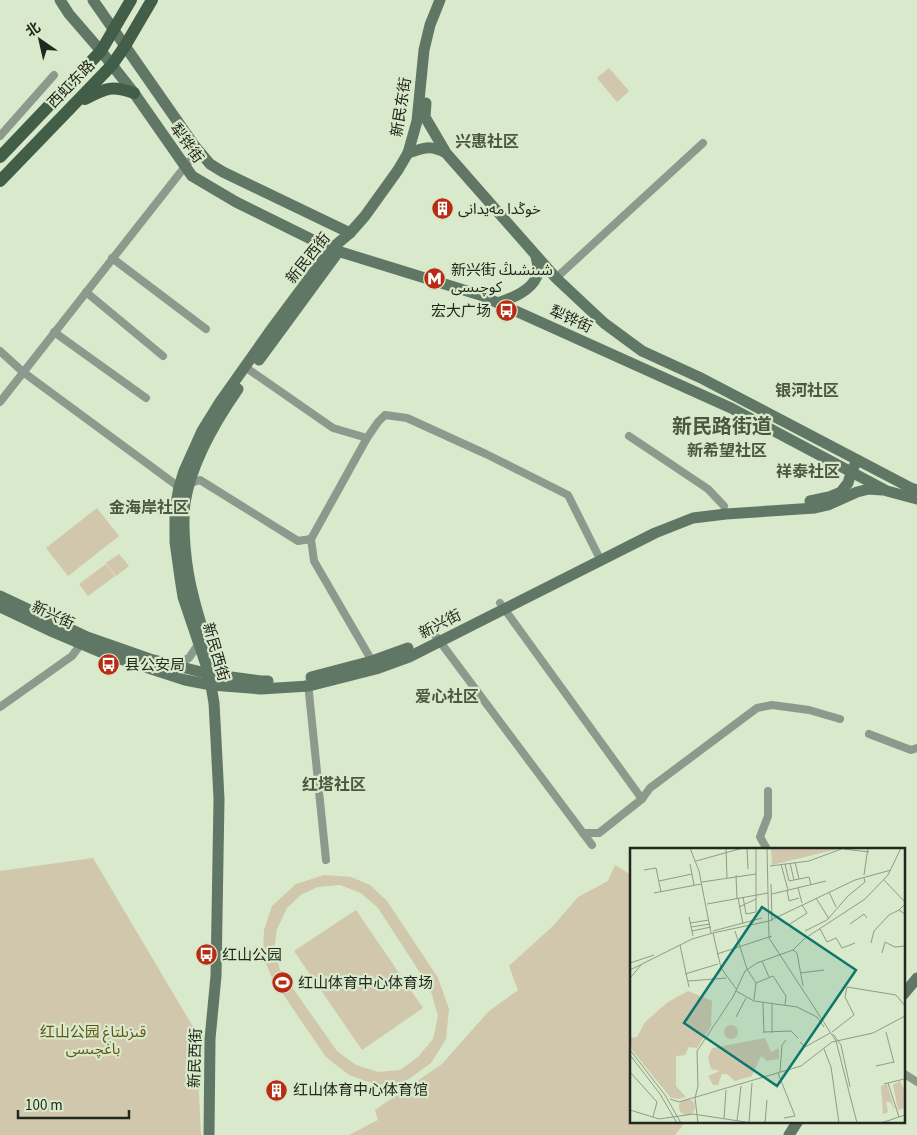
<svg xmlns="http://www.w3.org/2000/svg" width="917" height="1135" viewBox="0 0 917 1135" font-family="'Source Sans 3','Noto Sans Arabic','Noto Sans SC',sans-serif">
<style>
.green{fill:#d0c7ad;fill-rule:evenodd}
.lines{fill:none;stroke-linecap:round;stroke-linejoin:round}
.street{stroke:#8b9a8d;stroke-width:8}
.secondary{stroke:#617765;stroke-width:11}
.primary{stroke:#435e48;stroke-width:12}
.labels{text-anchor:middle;stroke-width:4.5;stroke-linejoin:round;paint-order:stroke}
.street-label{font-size:15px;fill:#22281d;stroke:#d9e9cb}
.poi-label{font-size:15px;fill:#22281d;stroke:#d9e9cb;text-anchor:start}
.park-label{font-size:15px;fill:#685411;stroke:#d9e9cb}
.neighbourhood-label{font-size:16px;font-weight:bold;fill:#4b583f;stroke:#d9e9cb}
.district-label{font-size:20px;font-weight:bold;fill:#4b583f;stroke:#d9e9cb}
.inset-road{fill:none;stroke:#909c85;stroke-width:1}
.view{fill:#0f766e;fill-opacity:0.15;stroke:#0f766e;stroke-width:2.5}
.inset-edge{fill:none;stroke:#22281d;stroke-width:2.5}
</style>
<rect width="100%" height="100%" fill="#d9e9cb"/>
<g class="green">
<path d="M 609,68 L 629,91 L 617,102 L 597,78 Z"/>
<path d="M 97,508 L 119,536 L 68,576 L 46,548 Z"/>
<path d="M 119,554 L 129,566 L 116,576 L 106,563 Z"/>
<path d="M 106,564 L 115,576 L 88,596 L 79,584 Z"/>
<path d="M 93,858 L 196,1032 L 201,1135 L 0,1135 L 0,871 Z"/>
<path d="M 615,865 L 631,875 L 631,1121 L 686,1121 L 675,1135 L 349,1135 L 378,1120 L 375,1110 L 442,1064 L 489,1011 L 518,990 L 509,966 L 554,925 L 578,897 L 608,881 Z"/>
<path d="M 324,875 L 351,877 L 370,885 L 387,901 L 438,978 L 449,1009 L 446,1039 L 431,1063 L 406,1081 L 377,1085 L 349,1075 L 326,1057 L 272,978 L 263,956 L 264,930 L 272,906 L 296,884 ZM 340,885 L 361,893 L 378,908 L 430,988 L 438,1016 L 433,1039 L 418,1057 L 400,1070 L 378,1072 L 356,1065 L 337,1051 L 280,970 L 274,950 L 277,929 L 287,908 L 302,894 L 318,887 Z"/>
<path d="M 356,910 L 423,1008 L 362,1050 L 294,951 Z"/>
</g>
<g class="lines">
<g class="street">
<path d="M 0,136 L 54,75"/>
<path d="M 112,258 L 206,329"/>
<path d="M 556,278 L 703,143"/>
<path d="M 86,292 L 163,356"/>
<path d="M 54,332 L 146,398"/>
<path d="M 0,351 L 23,372 L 179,487 L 200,480 L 298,541 L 311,539"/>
<path d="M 245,367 L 333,428 L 367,438"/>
<path d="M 0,402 L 198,150"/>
<path d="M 629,436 L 708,489 L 724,506"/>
<path d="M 500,603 L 642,799"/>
<path d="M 435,635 L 592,845"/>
<path d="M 372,661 L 314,561 L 311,539 L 367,438 L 378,422 L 385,415 L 407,418 L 486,454 L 568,495 L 598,555"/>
<path d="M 173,665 L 189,658 L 199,643"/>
<path d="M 308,683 L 326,860"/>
<path d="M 0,707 L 72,656 L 81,644"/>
<path d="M 869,734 L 911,750 L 917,748"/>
<path d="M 583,833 L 599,833 L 642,799 L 650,788 L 757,708 L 772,705 L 809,710 L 840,719"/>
<path d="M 767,849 L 760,837 L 768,816 L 768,791"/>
<path d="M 903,1073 L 917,1082"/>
</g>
<g class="secondary">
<path d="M 60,0 L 69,14 L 101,51 L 134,93 L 192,176 L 236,202 L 331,249 L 480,295 L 498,303 L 731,408 L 887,491 L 917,499"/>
<path d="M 93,0 L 194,145 L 210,164 L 223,172 L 350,233"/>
<path d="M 426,103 L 425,117 L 445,151"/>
<path d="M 408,153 C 424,148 430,144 446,153 L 556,278 L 604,323 L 642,351 L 701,378 L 911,488 L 917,490"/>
<path d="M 498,303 C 512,298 531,291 537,276 C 540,269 537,263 536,256"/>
<path d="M 259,360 L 339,251"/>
<path d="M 810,501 L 829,497 L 841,492 L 848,483 L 851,473 L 857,460"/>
<path d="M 0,596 L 87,637 L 150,659 L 209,674 L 261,681 L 268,681"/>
<path d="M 0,607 L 53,632 L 105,654 L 185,680 L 211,685 L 261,689 L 309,686 L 376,669 L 409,657 L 655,533 L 693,518 L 726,514 L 815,508 L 828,505 L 857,492 L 869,489 L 882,490"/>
<path d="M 215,672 C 209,646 199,621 193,595 C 186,568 182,530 185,503 C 191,464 215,422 238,389"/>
<path d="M 311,677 L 372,661 L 408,648"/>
<path d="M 903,995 L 917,978"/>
<path d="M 209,1135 L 210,1039 L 216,976 L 219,799 L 216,740 L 214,703 L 209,674 L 183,597 L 180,578 L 175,542 L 175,509 L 179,487 L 184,471 L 202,431 L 220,402 L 273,327 L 331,249 L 350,233 L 365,216 L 398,170 L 408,153 L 417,121 L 424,50 L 430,25 L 440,0"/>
<path d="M 789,1135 L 798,1121"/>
</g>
<g class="primary">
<path d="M 85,99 C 106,88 111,85 134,93"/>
<path d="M 0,157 L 101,51 L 131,0"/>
<path d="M 0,181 L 112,65 L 125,46 L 152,0"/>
</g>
</g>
<defs>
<symbol id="building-disc" viewBox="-11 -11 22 22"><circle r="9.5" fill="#b82c13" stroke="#d9e9cb"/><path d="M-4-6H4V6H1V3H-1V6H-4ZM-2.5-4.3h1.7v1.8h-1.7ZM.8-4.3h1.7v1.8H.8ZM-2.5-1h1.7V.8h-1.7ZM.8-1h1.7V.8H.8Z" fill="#fff"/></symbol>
<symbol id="metro-disc" viewBox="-11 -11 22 22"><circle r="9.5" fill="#b82c13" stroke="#d9e9cb"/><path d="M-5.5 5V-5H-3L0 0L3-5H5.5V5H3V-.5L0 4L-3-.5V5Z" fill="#fff"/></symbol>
<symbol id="bus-disc" viewBox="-11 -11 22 22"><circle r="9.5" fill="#b82c13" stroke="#d9e9cb"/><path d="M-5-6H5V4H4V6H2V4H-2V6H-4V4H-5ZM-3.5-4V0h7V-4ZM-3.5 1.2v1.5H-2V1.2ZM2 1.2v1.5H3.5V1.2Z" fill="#fff"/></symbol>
<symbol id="stadium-disc" viewBox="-11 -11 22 22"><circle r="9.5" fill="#b82c13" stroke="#d9e9cb"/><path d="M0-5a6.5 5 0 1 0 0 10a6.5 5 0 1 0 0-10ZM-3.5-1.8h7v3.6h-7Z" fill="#fff"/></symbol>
</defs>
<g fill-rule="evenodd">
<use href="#building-disc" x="430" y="196" width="25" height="25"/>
<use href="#metro-disc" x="422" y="266" width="25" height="25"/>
<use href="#bus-disc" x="494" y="298" width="25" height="25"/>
<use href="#bus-disc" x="96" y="652" width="25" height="25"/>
<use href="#bus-disc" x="194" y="942" width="25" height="25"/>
<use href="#stadium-disc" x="270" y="970" width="25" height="25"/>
<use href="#building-disc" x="264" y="1078" width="25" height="25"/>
</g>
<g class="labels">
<g class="street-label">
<text transform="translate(71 84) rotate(-46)" y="5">西虹东路</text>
<text transform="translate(401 107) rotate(-81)" y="5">新民东街</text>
<text transform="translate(187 143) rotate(54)" y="5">犁铧街</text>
<text transform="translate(308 258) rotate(-51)" y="5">新民西街</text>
<text transform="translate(571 319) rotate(24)" y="5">犁铧街</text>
<text transform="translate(53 615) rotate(25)" y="5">新兴街</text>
<text transform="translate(440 624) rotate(-27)" y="5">新兴街</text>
<text transform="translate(216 652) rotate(74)" y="5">新民西街</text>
<text transform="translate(195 1058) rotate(-88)" y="5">新民西街</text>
</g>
<g class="poi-label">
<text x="458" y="214">خوڭدا مەيدانى</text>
<text x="451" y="275">新兴街 شىنشىڭ<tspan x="451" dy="17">كوچىسى</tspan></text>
<text x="491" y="316" text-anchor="end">宏大广场</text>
<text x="125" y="670">县公安局</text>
<text x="222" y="960">红山公园</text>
<text x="298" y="988">红山体育中心体育场</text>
<text x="293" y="1095">红山体育中心体育馆</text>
</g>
<g class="park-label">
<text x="93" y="1037">红山公园 قىزىلتاغ<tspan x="93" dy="17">باغچىسى</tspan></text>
</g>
<g class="neighbourhood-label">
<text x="487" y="147">兴惠社区</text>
<text x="807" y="396">银河社区</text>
<text x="727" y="456">新希望社区</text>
<text x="808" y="477">祥泰社区</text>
<text x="149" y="513">金海岸社区</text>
<text x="447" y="702">爱心社区</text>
<text x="334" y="790">红塔社区</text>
</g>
<g class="district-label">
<text x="722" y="433">新民路街道</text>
</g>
</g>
<g transform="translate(630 848)">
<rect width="275" height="275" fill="#d9e9cb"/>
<path d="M 141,0 L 212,0 L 142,17 ZM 58,143 L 82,153 L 81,178 L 67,200 L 59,199 L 55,207 L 46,208 L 46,238 L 56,249 L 48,251 L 40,249 L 2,202 L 0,190 L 7,189 L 15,174 L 38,154 ZM94 184a7 7 0 1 1 14 0a7 7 0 1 1-14 0ZM 135,190 L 141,204 L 149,200 L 149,211 L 137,213 L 131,208 L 122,228 L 105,233 L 97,226 L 92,226 L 88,237 L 83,237 L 78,228 L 90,223 L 81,221 L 78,210 L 82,200 ZM 270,233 L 275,243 L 275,260 L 268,262 L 263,237 ZM 257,236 L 265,262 L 260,254 L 256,254 L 258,264 L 253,266 L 251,238 ZM49 259a8 8 0 1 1 16 0a8 8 0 1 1-16 0Z" fill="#d0c7ad"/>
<path class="inset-road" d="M 60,0 L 69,23 L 81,85M 96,0 L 97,30M 117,0 L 118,21M 137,0 L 139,90 L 206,193 L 227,275M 214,1 L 239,4M 66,13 L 113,0M 165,14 L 169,31M 160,15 L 164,32M 60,16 L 64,37M 151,16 L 158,42M 155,16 L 159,33 L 179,29 L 181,37M 140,18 L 179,13 L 214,0M 14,22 L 26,20 L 31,44M 106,27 L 107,51M 234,27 L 238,0M 254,32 L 275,54M 29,33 L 62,26M 72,34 L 126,26M 141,36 L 142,73M 168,40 L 172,55M 157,42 L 159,53 L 169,50M 199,44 L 206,59M 24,45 L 71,36M 142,46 L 196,33M 113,49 L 116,66 L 126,64 L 126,0M 108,50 L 113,76M 186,50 L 199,71M 77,56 L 138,45M 275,56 L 269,62 L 275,66M 109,59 L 126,51M 59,69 L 63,88M 60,75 L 79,72M 160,76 L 177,65 L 172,57M 220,76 L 234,66 L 237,70M 61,79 L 80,76M 190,81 L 197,94 L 206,90 L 212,100 L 225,95M 62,83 L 81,79M 83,83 L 132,70M 105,83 L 117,121 L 126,135M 175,83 L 197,72 L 218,48 L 235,34 L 234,30M 241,95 L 244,83 L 259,67 L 269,62M 50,97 L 59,139M 163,102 L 167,105 L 173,138M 252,105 L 255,94 L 265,99 L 275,98M 87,106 L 142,88M 132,113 L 139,129M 0,115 L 24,107M 0,122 L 62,91 L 83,85M 170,125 L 194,122M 55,126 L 88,116M 0,130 L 11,117M 58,133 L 96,130M 107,142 L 91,120 L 83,85 L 139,73 L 225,32 L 261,22M 106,143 L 124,153 L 167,159 L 187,169 L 194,179M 124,152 L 126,135 L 143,128 L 156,148 L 155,157M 133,154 L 134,185M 142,155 L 142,185M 106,169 L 116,150M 134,184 L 161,183 L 168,190M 202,184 L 224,167 L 215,149 L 217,139 L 266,147 L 275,158M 256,184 L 264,215M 203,186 L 211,197 L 220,239M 170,194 L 175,199 L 200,185M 194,201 L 201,219 L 209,275M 0,202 L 35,247 L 51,275M 0,207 L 30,246 L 47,275M 246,218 L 264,214M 0,224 L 27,254 L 23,269M 150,224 L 152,197 L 156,192M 148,225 L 165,268 L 154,270M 258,235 L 269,269M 254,236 L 274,231M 40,251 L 49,254 L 171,218 L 202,194 L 243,185 L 275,168M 109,257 L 111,238M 0,262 L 29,271 L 63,266 L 122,275M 94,271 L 96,242M 107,273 L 109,257M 68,275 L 65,250 L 68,238 L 67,203 L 103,149 L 115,123 L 127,115 L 163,102 L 174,91 L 235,51 L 258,27 L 271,0M 119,275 L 122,235M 135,275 L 137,252M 251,275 L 275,267"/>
<path class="view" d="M 132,59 L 226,122 L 147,238 L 54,175 Z"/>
<rect width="275" height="275" class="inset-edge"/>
</g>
<g transform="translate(40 40) rotate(326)" stroke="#d9e9cb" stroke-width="4" paint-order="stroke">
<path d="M0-4L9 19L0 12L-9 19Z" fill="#22281d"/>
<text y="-8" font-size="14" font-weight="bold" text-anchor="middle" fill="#22281d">北</text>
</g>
<path d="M18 1110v8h111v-8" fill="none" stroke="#22281d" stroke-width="2.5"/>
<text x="25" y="1110" font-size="15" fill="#22281d" stroke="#d9e9cb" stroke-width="4" paint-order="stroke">100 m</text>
</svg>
